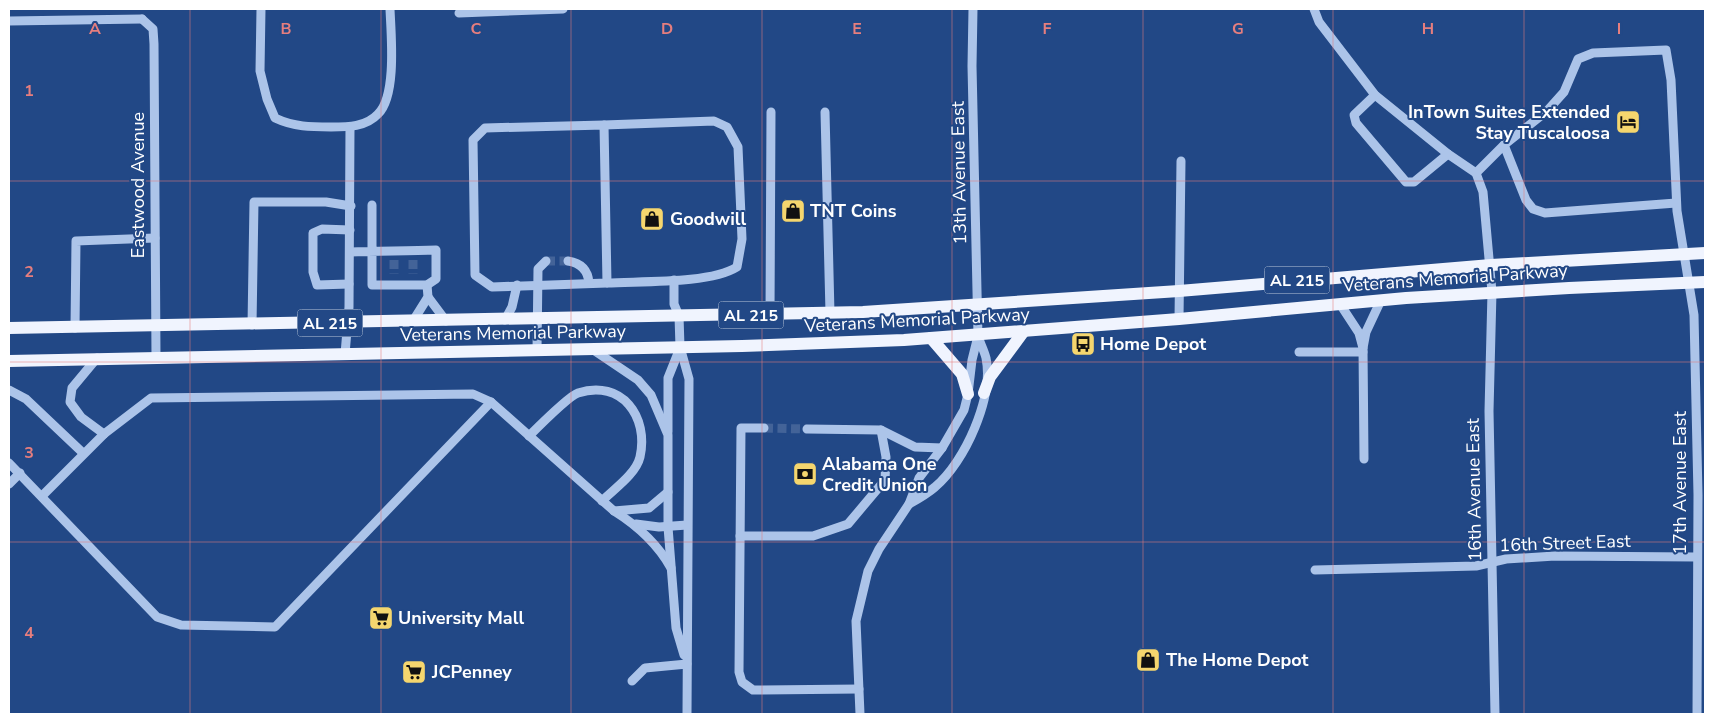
<svg xmlns="http://www.w3.org/2000/svg" width="1714" height="723" viewBox="0 0 1714 723" font-family="'Nunito Sans',sans-serif">
<style>
.lines{fill:none;stroke-linecap:round;stroke-linejoin:round}
.minor-tunnel{stroke:#436398;stroke-width:9;stroke-dasharray:9 4.5;stroke-linecap:butt}
.minor{stroke:#acc4e9;stroke-width:9}
.major{stroke:#f0f4fe;stroke-width:12}
.grid{fill:none;stroke:#e67e7e;stroke-width:1;stroke-opacity:0.55}
.labels{text-anchor:middle;stroke-width:4;stroke-linejoin:round;paint-order:stroke}
.shield{fill:#224886;stroke:#bdc8db;stroke-width:1}
.shield-label{font-size:16px;font-weight:bold;fill:#fff}
.poi-label{font-size:18px;font-weight:bold;fill:#fff;stroke:#224886;text-anchor:start}
.street-label{font-size:18px;fill:#fff;stroke:#224886}
.grid-label{font-size:16px;text-anchor:middle;font-weight:bold;fill:#e67e7e;stroke:#224886;stroke-width:4;stroke-linejoin:round;paint-order:stroke}
</style>
<rect width="100%" height="100%" fill="#224886"/>
<g class="lines">
<g class="minor-tunnel">
<path d="M 394,260 L 394,274"/>
<path d="M 413,260 L 413,274"/>
<path d="M 546,261 L 568,261"/>
<path d="M 764,428 L 807,429"/>
</g>
<g class="minor">
<path d="M 261,9 L 260,71 L 267,99 L 275,118 C 294,127 311,127 331,127 C 348,127 366,127 378,114 C 397,96 391,34 390,9"/>
<path d="M 1314,9 L 1319,22 L 1375,95 L 1448,154 L 1476,173 L 1483,192 L 1492,292 L 1489,411 L 1495,714"/>
<path d="M 459,13 L 563,9"/>
<path d="M 142,19 L 153,29 L 154,44 L 156,357"/>
<path d="M 9,21 L 142,19"/>
<path d="M 1375,95 L 1354,115 L 1356,123 L 1406,182 L 1414,182 L 1448,154"/>
<path d="M 825,112 L 830,313"/>
<path d="M 604,125 L 607,283 L 492,287 L 475,275 L 473,140 L 485,128 Z"/>
<path d="M 604,125 L 714,121 L 727,127 L 738,147 L 742,239 L 737,267 C 710,284 641,281 607,283"/>
<path d="M 1504,145 L 1526,200 L 1533,209 L 1545,213 L 1676,203"/>
<path d="M 1476,173 L 1504,145 L 1547,111 L 1564,92 L 1578,59 L 1593,53 L 1666,50 L 1671,80 L 1677,211 L 1694,315 L 1698,495 L 1697,714"/>
<path d="M 350,252 C 379,251 407,251 436,250 L 436,279 L 427,285 L 372,285 L 372,205"/>
<path d="M 568,261 C 581,263 588,270 589,283"/>
<path d="M 674,280 L 674,304 L 679,316 L 680,347 L 689,379 L 687,714"/>
<path d="M 349,284 L 317,285 L 313,272 L 313,233 L 322,229 L 350,230"/>
<path d="M 428,297 L 446,321"/>
<path d="M 1340,304 L 1359,333 L 1363,348 L 1366,332 L 1381,300"/>
<path d="M 770,315 L 771,112"/>
<path d="M 1179,319 L 1181,161"/>
<path d="M 505,320 L 512,307 L 517,285"/>
<path d="M 413,321 L 428,297 L 427,285"/>
<path d="M 252,325 L 254,202 L 326,202 L 351,206"/>
<path d="M 75,328 L 76,241 L 155,238"/>
<path d="M 1363,348 L 1364,459"/>
<path d="M 592,349 L 638,380 L 651,395 L 668,435 L 668,527 L 676,628 L 684,655"/>
<path d="M 537,350 L 538,269 L 546,261"/>
<path d="M 1299,352 L 1363,352"/>
<path d="M 345,354 L 349,307 L 350,127"/>
<path d="M 97,358 L 72,388 L 70,402 L 81,417 L 104,434"/>
<path d="M 9,390 L 26,399 L 83,453"/>
<path d="M 764,428 L 741,428 L 739,672 L 742,682 L 753,690 L 859,689"/>
<path d="M 807,429 L 881,430 L 915,447 L 942,448"/>
<path d="M 668,432 L 668,378 L 680,348"/>
<path d="M 529,436 C 538,427 569,396 578,393 C 622,379 649,417 640,457 C 636,474 614,489 602,501"/>
<path d="M 9,463 L 157,617 L 181,625 L 275,627 L 491,402"/>
<path d="M 9,484 L 20,473"/>
<path d="M 42,496 L 104,434 L 151,398 L 473,394 L 491,402 L 614,511 C 638,526 657,543 671,568"/>
<path d="M 909,504 C 918,499 927,494 935,487 C 965,462 994,397 986,358 C 984,350 980,343 978,336"/>
<path d="M 614,511 L 649,508 L 668,492"/>
<path d="M 636,524 L 659,527 L 687,525"/>
<path d="M 740,536 L 813,536 L 848,524 L 885,480 L 886,457 L 881,430"/>
<path d="M 1315,570 L 1476,566 L 1506,559 L 1555,556 L 1696,557"/>
<path d="M 632,681 L 645,668 L 687,664"/>
<path d="M 860,714 L 856,621 L 868,571 L 879,549 L 909,504 L 919,478 L 942,448 L 964,410 L 968,394 L 972,360 L 978,336 L 972,66 L 973,9"/>
</g>
<g class="major">
<path d="M 9,328 L 863,312 L 1179,291 L 1491,265 L 1705,253"/>
<path d="M 931,338 L 962,374 L 968,394"/>
<path d="M 9,361 L 742,346 L 904,340 L 1179,319 L 1406,298 L 1569,288 L 1705,282"/>
<path d="M 984,393 L 990,377 L 1024,331"/>
</g>
</g>
<path class="grid" d="M 190,9 L 190,714M 381,9 L 381,714M 571,9 L 571,714M 762,9 L 762,714M 952,9 L 952,714M 1143,9 L 1143,714M 1333,9 L 1333,714M 1524,9 L 1524,714M 9,181 L 1705,181M 9,362 L 1705,362M 9,542 L 1705,542"/>
<defs>
<symbol id="hotel-square" viewBox="-11 -11 22 22"><rect x="-9" y="-9" width="18" height="18" rx="4" fill="#f5d66e" stroke="#224886"/><path d="M-6-4.5h1.5V1H6V5H4.5V3h-9V5H-6ZM-4 0a1.8 1.8 0 1 1 3.6 0ZM.5 0V-2.5h3Q6-2.5 6 0Z" fill="#111"/></symbol>
<symbol id="shop-square" viewBox="-11 -11 22 22"><rect x="-9" y="-9" width="18" height="18" rx="4" fill="#f5d66e" stroke="#224886"/><path d="M-5-2.5h2.3a2.7 3.5 0 0 1 5.4 0H5L5.5 6h-11ZM-1.5-2.5h3a1.5 2.3 0 0 0-3 0Z" fill="#111"/></symbol>
<symbol id="bus-square" viewBox="-11 -11 22 22"><rect x="-9" y="-9" width="18" height="18" rx="4" fill="#f5d66e" stroke="#224886"/><path d="M-5-6H5V4H4V6H2V4H-2V6H-4V4H-5ZM-3.5-4V0h7V-4ZM-3.5 1.2v1.5H-2V1.2ZM2 1.2v1.5H3.5V1.2Z" fill="#111"/></symbol>
<symbol id="bank-square" viewBox="-11 -11 22 22"><rect x="-9" y="-9" width="18" height="18" rx="4" fill="#f5d66e" stroke="#224886"/><path d="M-6-4H6V4H-6ZM0-2.3a2.3 2.3 0 1 0 0 4.6a2.3 2.3 0 1 0 0-4.6Z" fill="#111"/></symbol>
<symbol id="supermarket-square" viewBox="-11 -11 22 22"><rect x="-9" y="-9" width="18" height="18" rx="4" fill="#f5d66e" stroke="#224886"/><path d="M-6-5.5h2.5l.6 2H6L4.5 2H-2.5L-4.4-4H-6ZM-1.5 3.2a1.3 1.3 0 1 0 .1 0ZM3 3.2a1.3 1.3 0 1 0 .1 0Z" fill="#111"/></symbol>
</defs>
<g fill-rule="evenodd">
<use href="#hotel-square" x="1614" y="108" width="28" height="28"/>
<use href="#shop-square" x="779" y="197" width="28" height="28"/>
<use href="#shop-square" x="638" y="205" width="28" height="28"/>
<use href="#bus-square" x="1069" y="330" width="28" height="28"/>
<use href="#bank-square" x="791" y="460" width="28" height="28"/>
<use href="#supermarket-square" x="367" y="604" width="28" height="28"/>
<use href="#shop-square" x="1134" y="646" width="28" height="28"/>
<use href="#supermarket-square" x="400" y="658" width="28" height="28"/>
</g>
<g class="labels">
<g class="shield">
<rect x="1264.5" y="266.5" width="65" height="27" rx="4"/>
<rect x="718.5" y="301.5" width="65" height="27" rx="4"/>
<rect x="297.5" y="309.5" width="65" height="27" rx="4"/>
</g>
<g class="shield-label">
<text x="1297" y="286">AL 215</text>
<text x="751" y="321">AL 215</text>
<text x="330" y="329">AL 215</text>
</g>
<g class="poi-label">
<text x="1610" y="118" text-anchor="end">InTown Suites Extended<tspan x="1610" dy="21">Stay Tuscaloosa</tspan></text>
<text x="810" y="217">TNT Coins</text>
<text x="670" y="225">Goodwill</text>
<text x="1100" y="350">Home Depot</text>
<text x="822" y="470">Alabama One<tspan x="822" dy="21">Credit Union</tspan></text>
<text x="398" y="624">University Mall</text>
<text x="1166" y="666">The Home Depot</text>
<text x="432" y="678">JCPenney</text>
</g>
<g class="street-label">
<text transform="translate(959 173) rotate(-91)" y="6">13th Avenue East</text>
<text transform="translate(138 185) rotate(-90)" y="6">Eastwood Avenue</text>
<text transform="translate(1455 278) rotate(-4)" y="6">Veterans Memorial Parkway</text>
<text transform="translate(917 320) rotate(-3)" y="6">Veterans Memorial Parkway</text>
<text transform="translate(513 333) rotate(-1)" y="6">Veterans Memorial Parkway</text>
<text transform="translate(1680 483) rotate(-90)" y="6">17th Avenue East</text>
<text transform="translate(1474 490) rotate(-91)" y="6">16th Avenue East</text>
<text transform="translate(1565 543) rotate(-2)" y="6">16th Street East</text>
</g>
</g>
<g class="grid-label">
<text x="95" y="34">A</text>
<text x="286" y="34">B</text>
<text x="476" y="34">C</text>
<text x="667" y="34">D</text>
<text x="857" y="34">E</text>
<text x="1047" y="34">F</text>
<text x="1238" y="34">G</text>
<text x="1428" y="34">H</text>
<text x="1619" y="34">I</text>
<text x="29" y="96">1</text>
<text x="29" y="277">2</text>
<text x="29" y="458">3</text>
<text x="29" y="638">4</text>
</g>
<rect width="1714" height="723" fill="none" stroke="#ffffff" stroke-width="20"/>
</svg>
